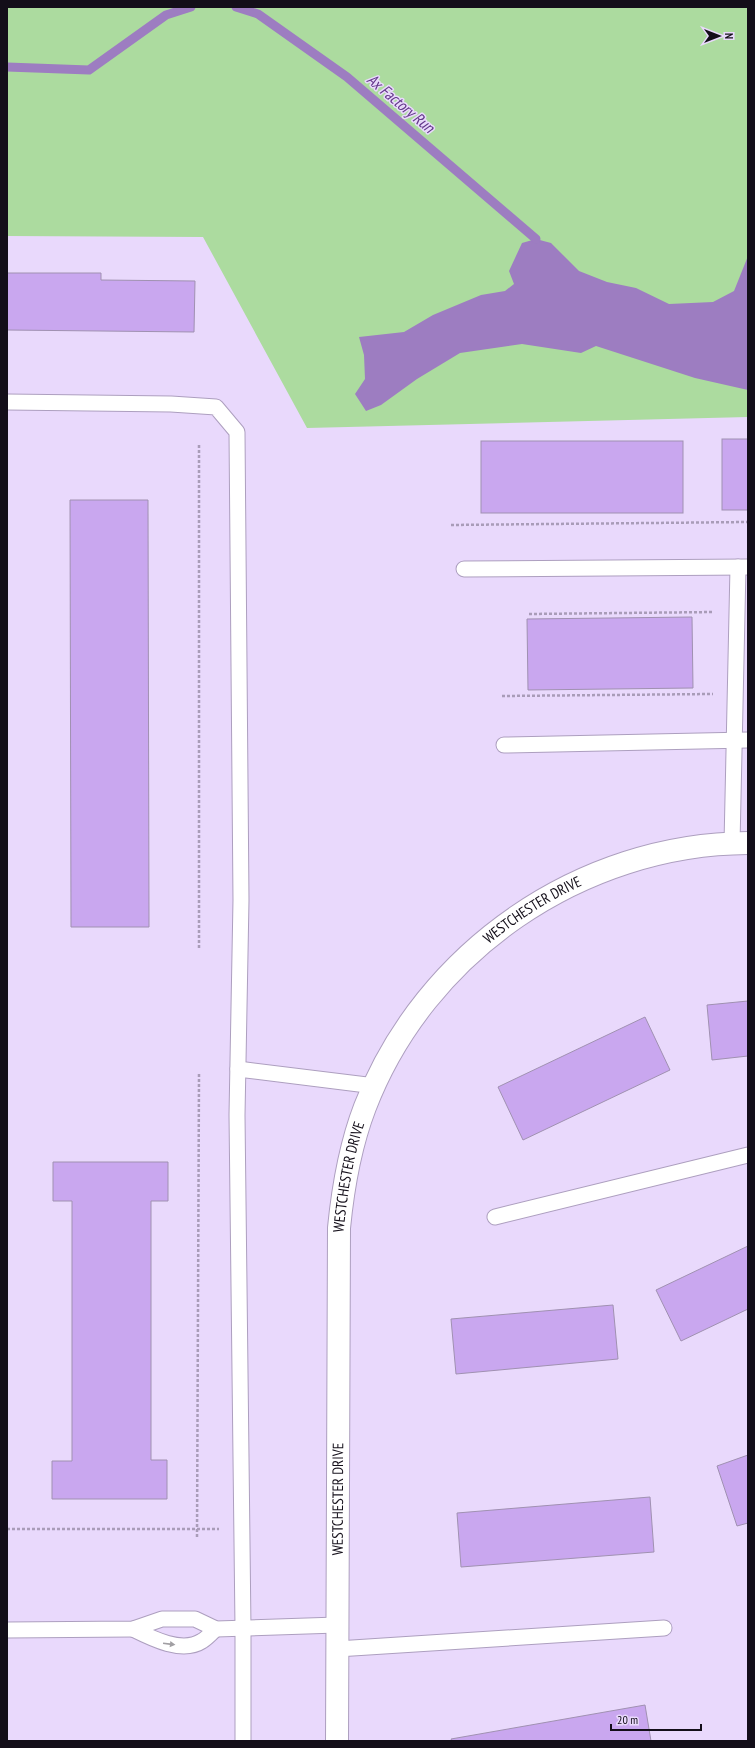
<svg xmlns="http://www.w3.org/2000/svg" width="755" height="1748" viewBox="0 0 755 1748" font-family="'PT Sans Narrow',sans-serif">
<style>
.green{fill:#acdb9f}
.water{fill:#9d7dc1}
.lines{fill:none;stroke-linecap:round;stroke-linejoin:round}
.stream{stroke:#9d7dc1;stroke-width:9}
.building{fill:#c9a7ef;stroke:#a091b1}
.service-casing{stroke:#ad9fbf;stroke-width:17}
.tertiary-casing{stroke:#ad9fbf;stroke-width:24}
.path{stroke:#a99cb8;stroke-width:2.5;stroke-dasharray:3 2;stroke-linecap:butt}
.service{stroke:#fff;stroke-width:15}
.tertiary{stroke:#fff;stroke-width:22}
.oneway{fill:#a19fa3}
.labels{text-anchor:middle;stroke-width:3;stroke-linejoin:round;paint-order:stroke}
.street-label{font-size:15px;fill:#130e19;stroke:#e9d9fc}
.water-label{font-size:16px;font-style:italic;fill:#63388a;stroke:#e9d9fc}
</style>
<rect width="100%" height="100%" fill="#e9d9fc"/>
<path class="green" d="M 7,7 L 748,7 L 748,417 L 307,428 L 203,237 L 7,236 Z"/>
<path class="water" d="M 536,239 L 551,243 L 579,271 L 607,282 L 636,288 L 669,304 L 713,302 L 734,291 L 748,256 L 748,390 L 695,378 L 596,346 L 581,353 L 522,344 L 460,353 L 417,379 L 381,405 L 366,411 L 355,394 L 365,379 L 364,355 L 359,337 L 404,332 L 433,315 L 481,295 L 505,291 L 514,284 L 509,271 L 522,243 Z"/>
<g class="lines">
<g class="stream">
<path d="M 236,7 L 258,14 L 347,77 L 536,239"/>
<path d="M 7,67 L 89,70 L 166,15 L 191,7"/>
</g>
</g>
<g class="building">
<path d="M 7,273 L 101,273 L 101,280 L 195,281 L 194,332 L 7,330 Z"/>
<rect x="722" y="439" width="26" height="71"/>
<rect x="481" y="441" width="202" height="72"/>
<path d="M 70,500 L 148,500 L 149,927 L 71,927 Z"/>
<path d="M 692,617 L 693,688 L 528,690 L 527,619 Z"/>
<path d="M 748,1001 L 748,1056 L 712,1060 L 707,1005 Z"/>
<path d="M 645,1017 L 670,1070 L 523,1140 L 498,1087 Z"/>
<path d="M 53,1162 L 168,1162 L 168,1201 L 151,1201 L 151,1460 L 167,1460 L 167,1499 L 52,1499 L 52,1461 L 72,1461 L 72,1201 L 53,1201 Z"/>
<path d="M 748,1246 L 748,1309 L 681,1341 L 656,1290 Z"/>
<path d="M 613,1305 L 618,1359 L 456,1374 L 451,1319 Z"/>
<path d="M 748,1455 L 748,1523 L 737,1526 L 717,1466 Z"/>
<path d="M 650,1497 L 654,1552 L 461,1567 L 457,1513 Z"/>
<path d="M 645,1705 L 651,1741 L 452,1741 L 451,1739 Z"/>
</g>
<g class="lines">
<defs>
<g id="service">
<path d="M 7,402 L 171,404 L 216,407 L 237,432 L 241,900 L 237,1115 L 243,1628 L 243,1741"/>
<path d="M 464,569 L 748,567"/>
<path d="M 504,745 L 748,740"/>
<path d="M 732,844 L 738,567"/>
<path d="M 238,1069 L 375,1086"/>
<path d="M 495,1217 L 748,1155"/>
<path d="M 133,1629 C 151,1638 182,1654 202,1641 C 207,1638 211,1633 216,1629"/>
<path d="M 7,1630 L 133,1629 L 162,1619 L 195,1619 L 216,1629 L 337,1625"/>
<path d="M 337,1649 L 664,1628"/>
</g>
<g id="tertiary">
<path id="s1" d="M 337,1741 L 339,1228 C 343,1187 350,1146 365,1107 C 425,951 581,844 748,843"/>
</g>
</defs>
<use href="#service" class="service-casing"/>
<use href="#tertiary" class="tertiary-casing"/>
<g class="path">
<path d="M 199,445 L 199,950"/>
<path d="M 451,525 L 748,522"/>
<path d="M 529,614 L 714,612"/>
<path d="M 502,696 L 713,694"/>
<path d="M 7,1529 L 219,1529"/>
<path d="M 197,1537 L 199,1074"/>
</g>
<use href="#service" class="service"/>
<use href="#tertiary" class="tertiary"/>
</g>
<defs><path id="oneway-solid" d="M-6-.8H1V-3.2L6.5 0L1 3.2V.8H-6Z"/></defs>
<use class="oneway" href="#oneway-solid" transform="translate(169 1644) rotate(7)"/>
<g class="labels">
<g class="street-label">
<text dy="5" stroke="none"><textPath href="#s1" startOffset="901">WESTCHESTER DRIVE</textPath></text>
<text dy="5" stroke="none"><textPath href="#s1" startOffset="565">WESTCHESTER DRIVE</textPath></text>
<text dy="5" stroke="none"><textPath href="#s1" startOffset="242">WESTCHESTER DRIVE</textPath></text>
</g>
<g class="water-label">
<text transform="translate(401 103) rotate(40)" y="6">Ax Factory Run</text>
</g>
</g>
<rect width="755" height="1748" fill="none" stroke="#130e19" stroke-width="16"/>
<g transform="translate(719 36) rotate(90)" stroke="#e9d9fc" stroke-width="3" paint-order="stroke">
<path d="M0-3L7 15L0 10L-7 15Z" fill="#130e19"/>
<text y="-6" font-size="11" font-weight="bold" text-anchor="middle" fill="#130e19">N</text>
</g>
<path d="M611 1724v6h90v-6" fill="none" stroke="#130e19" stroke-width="2"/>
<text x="617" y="1724" font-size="12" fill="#130e19" stroke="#e9d9fc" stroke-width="3" paint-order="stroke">20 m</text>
</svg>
